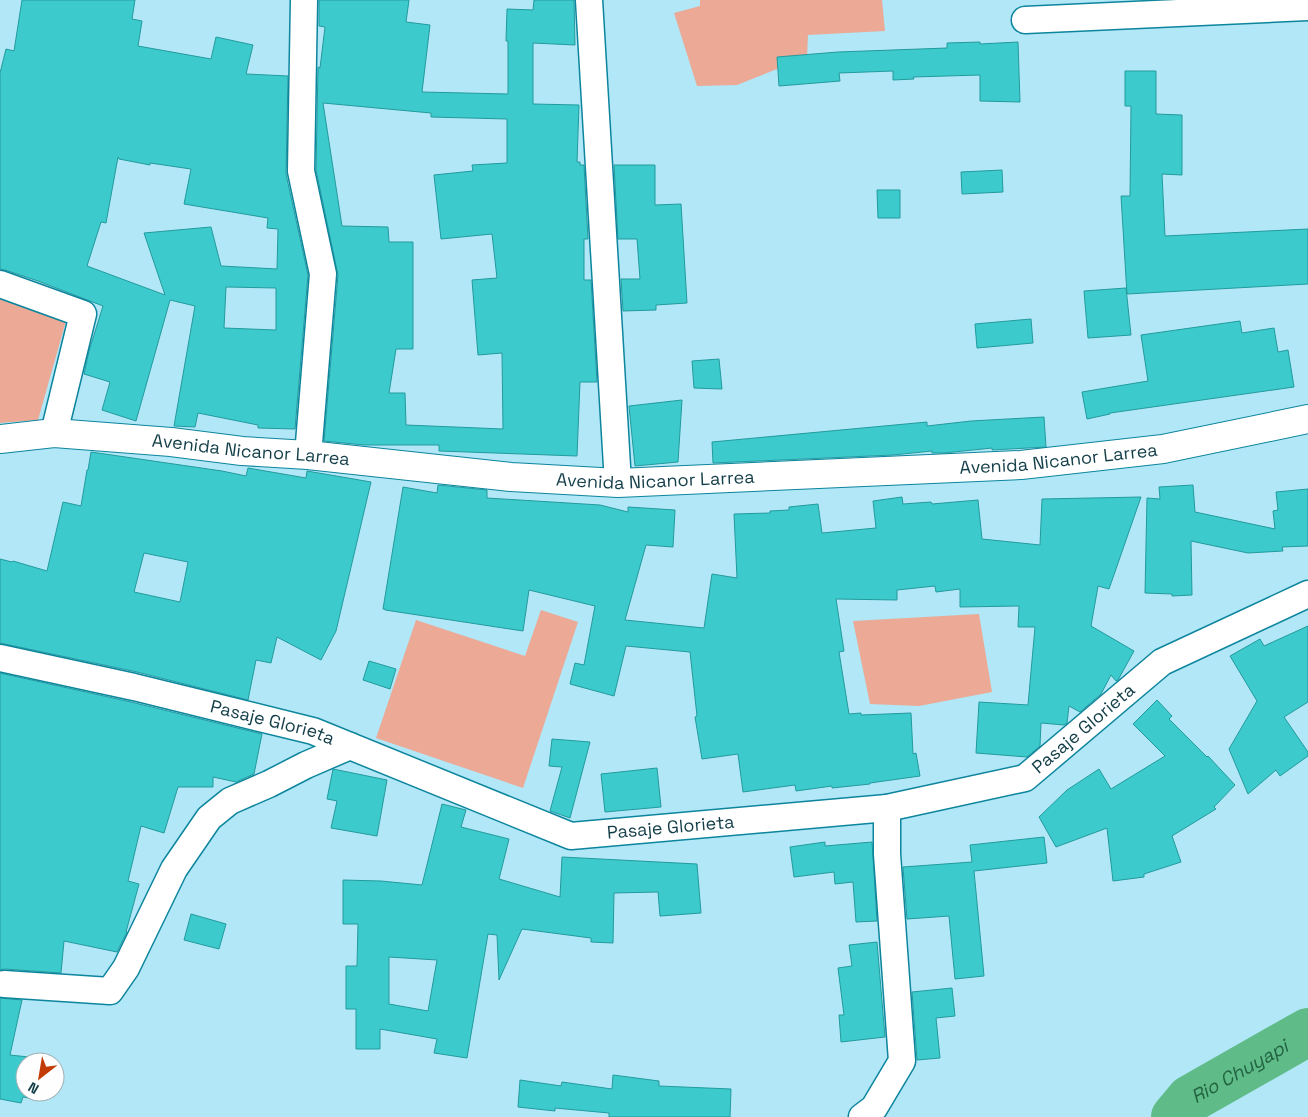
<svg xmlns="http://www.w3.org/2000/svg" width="1308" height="1117" viewBox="0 0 1308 1117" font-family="'Space Grotesk',sans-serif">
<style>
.green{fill:#eba996}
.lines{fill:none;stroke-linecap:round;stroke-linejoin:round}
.river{stroke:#5fbb87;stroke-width:48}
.building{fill:#3dcacd;stroke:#229b9d;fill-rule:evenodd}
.minor-casing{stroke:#0c859d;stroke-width:29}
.secondary-casing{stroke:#0c859d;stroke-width:30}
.minor{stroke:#fff;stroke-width:26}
.secondary{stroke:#fff;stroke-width:28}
.labels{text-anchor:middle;stroke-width:5;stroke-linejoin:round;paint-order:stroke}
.street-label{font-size:18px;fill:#133e48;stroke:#fefefe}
.water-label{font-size:19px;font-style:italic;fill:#216341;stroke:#fefefe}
</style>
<rect width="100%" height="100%" fill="#b1e7f7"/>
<g class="green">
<path d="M 700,0 L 882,0 L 885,31 L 808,35 L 807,57 L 737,85 L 697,86 L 674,13 L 700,6 Z"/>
<path d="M 0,299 L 66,321 L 38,420 L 0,423 Z"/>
<path d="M 541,610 L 578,622 L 523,788 L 376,738 L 416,620 L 525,656 Z"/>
<path d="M 979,614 L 992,692 L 919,706 L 870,704 L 853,621 Z"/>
</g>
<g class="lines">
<path class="river" id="s1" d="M 1175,1117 L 1190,1099 L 1308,1032"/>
</g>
<g class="building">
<path d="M 22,0 L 135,0 L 132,19 L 142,21 L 138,46 L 211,59 L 216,37 L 253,45 L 246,74 L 288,76 L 286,174 L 308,275 L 295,429 L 258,428 L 258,425 L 198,413 L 195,427 L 174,426 L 195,306 L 170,300 L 136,421 L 102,410 L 110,382 L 84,374 L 89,351 L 103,306 L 38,281 L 5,270 L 0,269 L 0,73 L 6,49 L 14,51 ZM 118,157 L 119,159 L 150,165 L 150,163 L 191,169 L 184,204 L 268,218 L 267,228 L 278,229 L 277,269 L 221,266 L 211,227 L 144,233 L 165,295 L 87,266 L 101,222 L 106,223 ZM 226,287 L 276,288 L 276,330 L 224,328 Z"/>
<path d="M 319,0 L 409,0 L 406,22 L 430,25 L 422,92 L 508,94 L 508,41 L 506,41 L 507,9 L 533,10 L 534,0 L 574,0 L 575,45 L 533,43 L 533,104 L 579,105 L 577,162 L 580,162 L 580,165 L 584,165 L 588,239 L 584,239 L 584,280 L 591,280 L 597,382 L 580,382 L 577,456 L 439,451 L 439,445 L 364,445 L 324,441 L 338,275 L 316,170 L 318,67 L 320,68 L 325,27 L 319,26 ZM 323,103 L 431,113 L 431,117 L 507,119 L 507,163 L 472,165 L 473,171 L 434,175 L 441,239 L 492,234 L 497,278 L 472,280 L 478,355 L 502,353 L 503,429 L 406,425 L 405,393 L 389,393 L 396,349 L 413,349 L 413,242 L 389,242 L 388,227 L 342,226 Z"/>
<path d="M 980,42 L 980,44 L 1018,42 L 1020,102 L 980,101 L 980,75 L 913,77 L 914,79 L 893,80 L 893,71 L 839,73 L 840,81 L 779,86 L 777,57 L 838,52 L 947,48 L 947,43 Z"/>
<path d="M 1125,71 L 1156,71 L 1156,114 L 1182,115 L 1182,175 L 1162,174 L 1165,236 L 1308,229 L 1308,284 L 1127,294 L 1121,196 L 1130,196 L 1131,106 L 1125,106 Z"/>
<path d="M 614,165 L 655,165 L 655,205 L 681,204 L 687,303 L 656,305 L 656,310 L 623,311 L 621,279 L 640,279 L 637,239 L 618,239 Z"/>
<path d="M 1002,170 L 1003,192 L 962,194 L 961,172 Z"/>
<path d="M 877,190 L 900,190 L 900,218 L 878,218 Z"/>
<path d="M 1126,288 L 1131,335 L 1088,338 L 1084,291 Z"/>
<path d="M 1031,319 L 1033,343 L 977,348 L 975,324 Z"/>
<path d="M 1240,321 L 1242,333 L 1274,328 L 1278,352 L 1288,350 L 1294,387 L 1110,413 L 1110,414 L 1087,419 L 1082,392 L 1148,381 L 1141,335 Z"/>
<path d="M 719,359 L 722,389 L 694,388 L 692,361 Z"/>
<path d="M 682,400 L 678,462 L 635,466 L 629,406 Z"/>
<path d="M 1044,417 L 1046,447 L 992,450 L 992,448 L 944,453 L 932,453 L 932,451 L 893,455 L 713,463 L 712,442 L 927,422 L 927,426 L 971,421 Z"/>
<path d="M 91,452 L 222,471 L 246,476 L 248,468 L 306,478 L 307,471 L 371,482 L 336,631 L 321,660 L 277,637 L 271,663 L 256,660 L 248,700 L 137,672 L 0,643 L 0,559 L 12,562 L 13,561 L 47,571 L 63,502 L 81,506 L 87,470 L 88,470 ZM 144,553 L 188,562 L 180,602 L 134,592 Z"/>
<path d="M 438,485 L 487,490 L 487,498 L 600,505 L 628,512 L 628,507 L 675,510 L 673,547 L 646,545 L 625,620 L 704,628 L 712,574 L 737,578 L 734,514 L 770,513 L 770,511 L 789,510 L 789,507 L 818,504 L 822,533 L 876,528 L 873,501 L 902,497 L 903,504 L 931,502 L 932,504 L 978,500 L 982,539 L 1040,545 L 1042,499 L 1141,497 L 1109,589 L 1098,586 L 1091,626 L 1134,651 L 1118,680 L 1116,681 L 1111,675 L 1101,694 L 1080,712 L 1069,706 L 1067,723 L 1064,725 L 1041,723 L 1040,746 L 1027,757 L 976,753 L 979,702 L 1028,705 L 1035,627 L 1018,627 L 1019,606 L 960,607 L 960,589 L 936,592 L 935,586 L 897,590 L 897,600 L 836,599 L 844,651 L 839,652 L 849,714 L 861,713 L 861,715 L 911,713 L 913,754 L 916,753 L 920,776 L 870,783 L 870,784 L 832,788 L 832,786 L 796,791 L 795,785 L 743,792 L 738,754 L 702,759 L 695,717 L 697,716 L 690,652 L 626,646 L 614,696 L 570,684 L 575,663 L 584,665 L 595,606 L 529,590 L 523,631 L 385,610 L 385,609 L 383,609 L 403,487 L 437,493 Z"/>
<path d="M 1193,485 L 1195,512 L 1275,529 L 1273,511 L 1278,510 L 1276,492 L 1308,489 L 1308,546 L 1282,547 L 1283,551 L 1248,553 L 1191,541 L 1192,595 L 1172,596 L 1172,594 L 1145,593 L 1147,498 L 1160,499 L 1159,487 Z"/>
<path d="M 1308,626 L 1308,702 L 1284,717 L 1308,752 L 1308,756 L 1280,776 L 1276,770 L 1248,794 L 1229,749 L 1257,701 L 1230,656 L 1260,639 L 1264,646 Z"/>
<path d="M 369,661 L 396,669 L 390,689 L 363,680 Z"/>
<path d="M 0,673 L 131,702 L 262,734 L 254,774 L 236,782 L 213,777 L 213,787 L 178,787 L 164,833 L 141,826 L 128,881 L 139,884 L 126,932 L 127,932 L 117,952 L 64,941 L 61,973 L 5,969 L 0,970 Z"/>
<path d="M 1157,700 L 1172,716 L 1169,719 L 1207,757 L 1208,756 L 1235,785 L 1214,807 L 1216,809 L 1172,836 L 1181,862 L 1144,874 L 1144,877 L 1113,881 L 1107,828 L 1056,847 L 1039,817 L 1067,790 L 1099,769 L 1111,789 L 1165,756 L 1133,724 Z"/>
<path d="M 552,739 L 590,742 L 570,818 L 550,811 L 562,767 L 549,766 Z"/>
<path d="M 657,768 L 661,807 L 605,812 L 601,774 Z"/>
<path d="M 333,769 L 387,780 L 377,836 L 331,828 L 337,801 L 327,799 Z"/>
<path d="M 442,804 L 466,810 L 461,827 L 509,839 L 499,879 L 560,897 L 562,857 L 697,864 L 701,913 L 660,916 L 658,892 L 614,893 L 613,943 L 591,942 L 591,938 L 522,929 L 499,980 L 497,935 L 488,934 L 467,1058 L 434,1053 L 437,1039 L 380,1029 L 380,1049 L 356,1049 L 356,1009 L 346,1009 L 346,966 L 357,966 L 358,924 L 343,924 L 343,880 L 381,881 L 422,885 ZM 389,957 L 437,960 L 428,1011 L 389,1004 Z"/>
<path d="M 1044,837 L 1047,863 L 974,871 L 984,976 L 955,979 L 949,916 L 907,919 L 903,867 L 972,862 L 970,845 Z"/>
<path d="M 825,842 L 825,846 L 872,842 L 877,921 L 856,922 L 853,882 L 835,884 L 834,872 L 794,877 L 790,847 Z"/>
<path d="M 191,914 L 226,924 L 219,949 L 184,940 Z"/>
<path d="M 877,942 L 885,1037 L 841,1042 L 839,1015 L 844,1015 L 838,968 L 852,966 L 849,945 Z"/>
<path d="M 952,988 L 955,1016 L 936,1018 L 940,1058 L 917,1060 L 912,992 Z"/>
<path d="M 0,998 L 22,1000 L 10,1055 L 38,1058 L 38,1062 L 25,1062 L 25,1092 L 35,1092 L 34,1099 L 23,1097 L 21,1103 L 0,1099 Z"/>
<path d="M 613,1075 L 659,1081 L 659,1086 L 731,1089 L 730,1117 L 609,1117 L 609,1113 L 555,1108 L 555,1111 L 518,1107 L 520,1080 L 561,1086 L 562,1082 L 612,1089 Z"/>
</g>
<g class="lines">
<defs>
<g id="minor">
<path d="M 304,0 L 301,171 L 323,274 L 308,455"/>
<path d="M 589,0 L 618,483"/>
<path d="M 1025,20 L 1308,7"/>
<path d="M 0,284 L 83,314 L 54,433"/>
<path id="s2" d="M 0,658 L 134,687 L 313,731 L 571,836 L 887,808 L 1025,778 L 1162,662 L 1308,594"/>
<path d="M 4,984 L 110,991 L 126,968 L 174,869 L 209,818 L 230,801 L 269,784 L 306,765 L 350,746"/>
<path d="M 862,1117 L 874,1108 L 902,1061 L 887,854 L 887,808"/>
</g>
<g id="secondary">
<path id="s3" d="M 0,439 L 54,433 L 171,442 L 242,451 L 308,455 L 511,477 L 618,483 L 1021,465 L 1163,449 L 1308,419"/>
</g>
</defs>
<use href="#minor" class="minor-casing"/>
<use href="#secondary" class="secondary-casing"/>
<use href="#minor" class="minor"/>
<use href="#secondary" class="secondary"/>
</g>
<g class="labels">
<g class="street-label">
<text dy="6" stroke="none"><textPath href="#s3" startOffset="252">Avenida Nicanor Larrea</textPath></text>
<text dy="6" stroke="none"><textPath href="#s3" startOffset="1062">Avenida Nicanor Larrea</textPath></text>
<text dy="6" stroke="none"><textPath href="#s3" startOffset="658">Avenida Nicanor Larrea</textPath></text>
<text dy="6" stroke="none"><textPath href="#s2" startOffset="280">Pasaje Glorieta</textPath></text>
<text dy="6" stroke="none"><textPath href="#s2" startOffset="1135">Pasaje Glorieta</textPath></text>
<text dy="6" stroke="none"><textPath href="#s2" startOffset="700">Pasaje Glorieta</textPath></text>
</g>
<g class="water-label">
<text dy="7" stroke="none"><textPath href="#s1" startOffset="80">Rio Chuyapi</textPath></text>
</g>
</g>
<g transform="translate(40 1077) rotate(211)"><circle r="24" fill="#fefefe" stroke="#a0b1b5"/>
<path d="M0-4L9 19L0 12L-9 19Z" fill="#c33c07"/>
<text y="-8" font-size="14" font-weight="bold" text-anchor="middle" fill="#133e48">N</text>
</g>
</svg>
